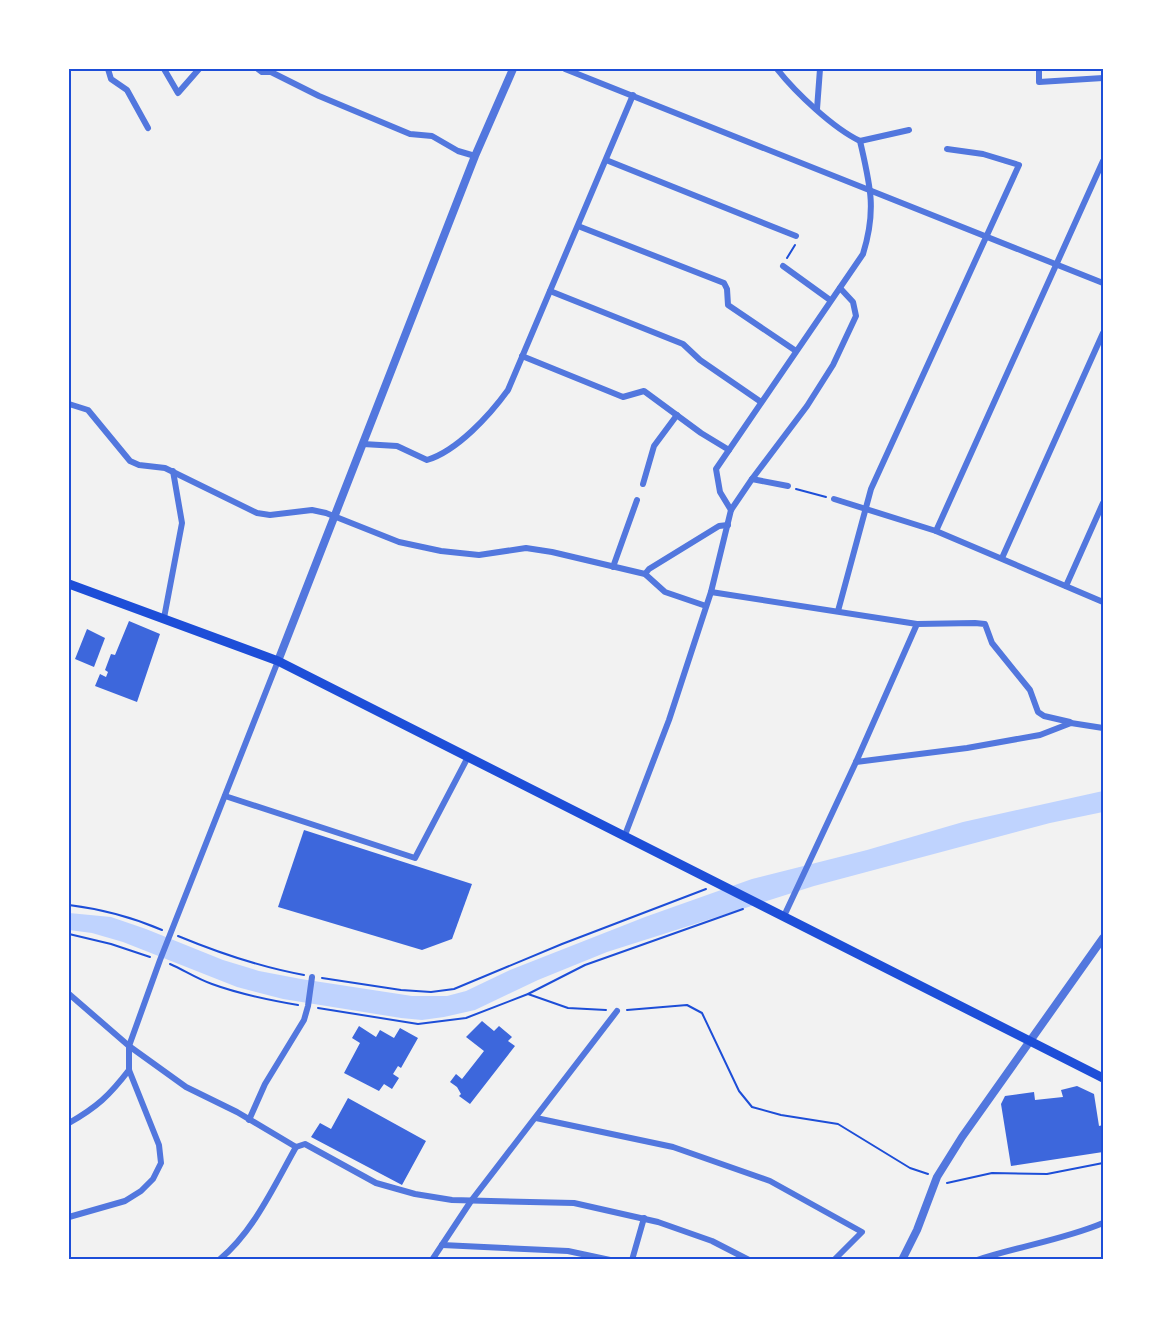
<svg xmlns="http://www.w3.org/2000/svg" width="1172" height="1329" viewBox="0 0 1172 1329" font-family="'Fira Sans',sans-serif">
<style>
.water{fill:#bfd3fe}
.building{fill:#3d67dc}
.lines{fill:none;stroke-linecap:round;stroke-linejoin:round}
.path{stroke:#1d4ed8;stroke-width:2}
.minor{stroke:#5277de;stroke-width:6}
.tertiary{stroke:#5277de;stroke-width:8}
.secondary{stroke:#1d4ed8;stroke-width:9}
.neatline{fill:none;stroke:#1d4ed8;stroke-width:2}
</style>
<rect width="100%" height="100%" fill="#f2f2f2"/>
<path class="water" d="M 1103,791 L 1103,812 L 1050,823 L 814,886 L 607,952 L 538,980 L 475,1010 L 444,1017 L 422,1020 L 401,1018 L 283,999 L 237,987 L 123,942 L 92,933 L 69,930 L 69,913 L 111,917 L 146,929 L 223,960 L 259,971 L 301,979 L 412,996 L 447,996 L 466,991 L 510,970 L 645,917 L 752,879 L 867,850 L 963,822 Z"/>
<g class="building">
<path d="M 129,621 L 160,634 L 137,702 L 95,686 L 100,674 L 106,677 L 108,672 L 105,670 L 111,654 L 115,655 Z"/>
<path d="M 87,629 L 105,638 L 94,667 L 75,659 Z"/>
<path d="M 304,830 L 472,884 L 452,939 L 422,950 L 278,907 Z"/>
<path d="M 482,1021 L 494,1031 L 499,1026 L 512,1037 L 508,1041 L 515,1046 L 470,1104 L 459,1096 L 461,1094 L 457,1087 L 450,1082 L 456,1074 L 462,1079 L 484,1051 L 466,1037 Z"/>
<path d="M 359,1026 L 376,1037 L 380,1030 L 394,1038 L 400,1028 L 418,1038 L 401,1068 L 398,1066 L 393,1074 L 399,1078 L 392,1089 L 384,1084 L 379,1091 L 344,1073 L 360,1043 L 352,1038 Z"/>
<path d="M 1077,1086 L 1094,1094 L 1099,1126 L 1103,1125 L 1103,1152 L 1011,1166 L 1001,1104 L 1005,1096 L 1034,1092 L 1035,1100 L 1063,1097 L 1061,1090 Z"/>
<path d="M 348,1098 L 426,1141 L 402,1185 L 311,1137 L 320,1123 L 331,1129 Z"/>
</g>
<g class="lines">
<g class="path">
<path d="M 787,258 L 795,245"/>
<path d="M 796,489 L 826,497"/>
<path d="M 69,905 C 101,909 132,917 162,930"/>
<path d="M 69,934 L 111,944 L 150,957"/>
<path d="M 178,936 C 219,953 260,967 304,975"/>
<path d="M 170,964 C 184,970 197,979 212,984 C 239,994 269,1000 298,1005"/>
<path d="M 322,978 L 401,990 L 431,992 L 454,989 L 562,944 L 706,889"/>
<path d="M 528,994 L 568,1008 L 606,1010"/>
<path d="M 318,1008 L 418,1024 L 466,1018 L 528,994 L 585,965 L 743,909"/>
<path d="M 627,1010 L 687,1005 L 702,1013 L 739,1091 L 752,1107 L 781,1115 L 838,1124 L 910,1168 L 928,1174"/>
<path d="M 947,1183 L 992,1173 L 1047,1174 L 1103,1163"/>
</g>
<g class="minor">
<path d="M 108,69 L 111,79 L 127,90 L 148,128"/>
<path d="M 164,69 L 178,93 L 199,69"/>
<path d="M 258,69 L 262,72 L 271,72 L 319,96 L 410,134 L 432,136 L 458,151 L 475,156"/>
<path d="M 565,69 L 1103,283"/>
<path d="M 1039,69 L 1039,82 L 1103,78"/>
<path d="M 817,109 L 820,69"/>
<path d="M 860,141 L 909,130"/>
<path d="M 606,160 L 796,236"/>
<path d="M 578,226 L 724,283 L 727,289 L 728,305 L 796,351"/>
<path d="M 783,266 L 830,300"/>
<path d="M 550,291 L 683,344 L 700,360 L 761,402"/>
<path d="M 522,356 L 623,397 L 644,391 L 701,433 L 729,450"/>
<path d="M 69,404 L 88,410 L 130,461 L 139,465 L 165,468 L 257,513 L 270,515 L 312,510 L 326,513 L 399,542 L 441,551 L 479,555 L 526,548 L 552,552 L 645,574 L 665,592 L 706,606"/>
<path d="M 363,444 L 397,446 L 427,460 C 457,451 490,415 508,390 L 633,95"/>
<path d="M 752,479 L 807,406 L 833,365 L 856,316 L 853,302 L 840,288"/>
<path d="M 643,484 L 654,446 L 677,415"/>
<path d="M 834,499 L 936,531 L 1103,602"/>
<path d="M 731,510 L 720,492 L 716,469 L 863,254 C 877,209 870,185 860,141 C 833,128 796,93 777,69"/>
<path d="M 936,531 L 1103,161"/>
<path d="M 1002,558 L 1103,333"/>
<path d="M 613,567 L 637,500"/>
<path d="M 645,574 L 649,569 L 719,526 L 728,525"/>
<path d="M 1066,586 L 1103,503"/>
<path d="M 711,592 L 917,624 L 856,762 L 784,916"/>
<path d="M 838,611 L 871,489 L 1019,165 L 983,154 L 947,149"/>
<path d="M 164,618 L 182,523 L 173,471"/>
<path d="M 917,624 L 975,623 L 985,624 L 992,643 L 1030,690 L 1038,712 L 1044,716 L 1070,722"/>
<path d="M 856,762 L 967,748 L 1040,735 L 1071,723 L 1103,728"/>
<path d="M 225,796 L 415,858 L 468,757"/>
<path d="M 625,835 L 669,720 L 711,592 L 731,510 L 752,479 L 788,486"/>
<path d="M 69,994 L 129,1046 L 186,1087 L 237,1112 L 296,1147 L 305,1144 L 376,1183 L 415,1194 L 452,1200 L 574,1203 L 658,1222 L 712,1241 L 749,1260"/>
<path d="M 536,1118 L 673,1147 L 770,1181 L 862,1232 L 834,1260"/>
<path d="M 249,1120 L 265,1084 L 304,1020 L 308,1006 L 312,977"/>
<path d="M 69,1123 C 97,1107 109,1096 129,1070"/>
<path d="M 69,1217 L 125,1201 L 141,1191 L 153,1179 L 161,1163 L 159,1145 L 129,1070 L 129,1046 L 160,960 L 278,661"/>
<path d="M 442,1245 L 568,1251 L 610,1260"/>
<path d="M 219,1260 C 254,1231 274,1186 296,1147"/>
<path d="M 432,1260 L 471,1201 L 617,1011"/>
<path d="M 632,1260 L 644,1218"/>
<path d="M 977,1260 C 1019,1246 1063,1240 1103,1223"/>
</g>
<g class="tertiary">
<path d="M 278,661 L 475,156 L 513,69"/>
<path d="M 902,1260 L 917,1230 L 937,1177 L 962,1137 L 1103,938"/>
</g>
<path class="secondary" d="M 69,584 L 278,661 L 1103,1078"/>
</g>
<rect width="1172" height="1329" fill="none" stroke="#ffffff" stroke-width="141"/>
<rect x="70" y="70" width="1032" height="1188" class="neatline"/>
</svg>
